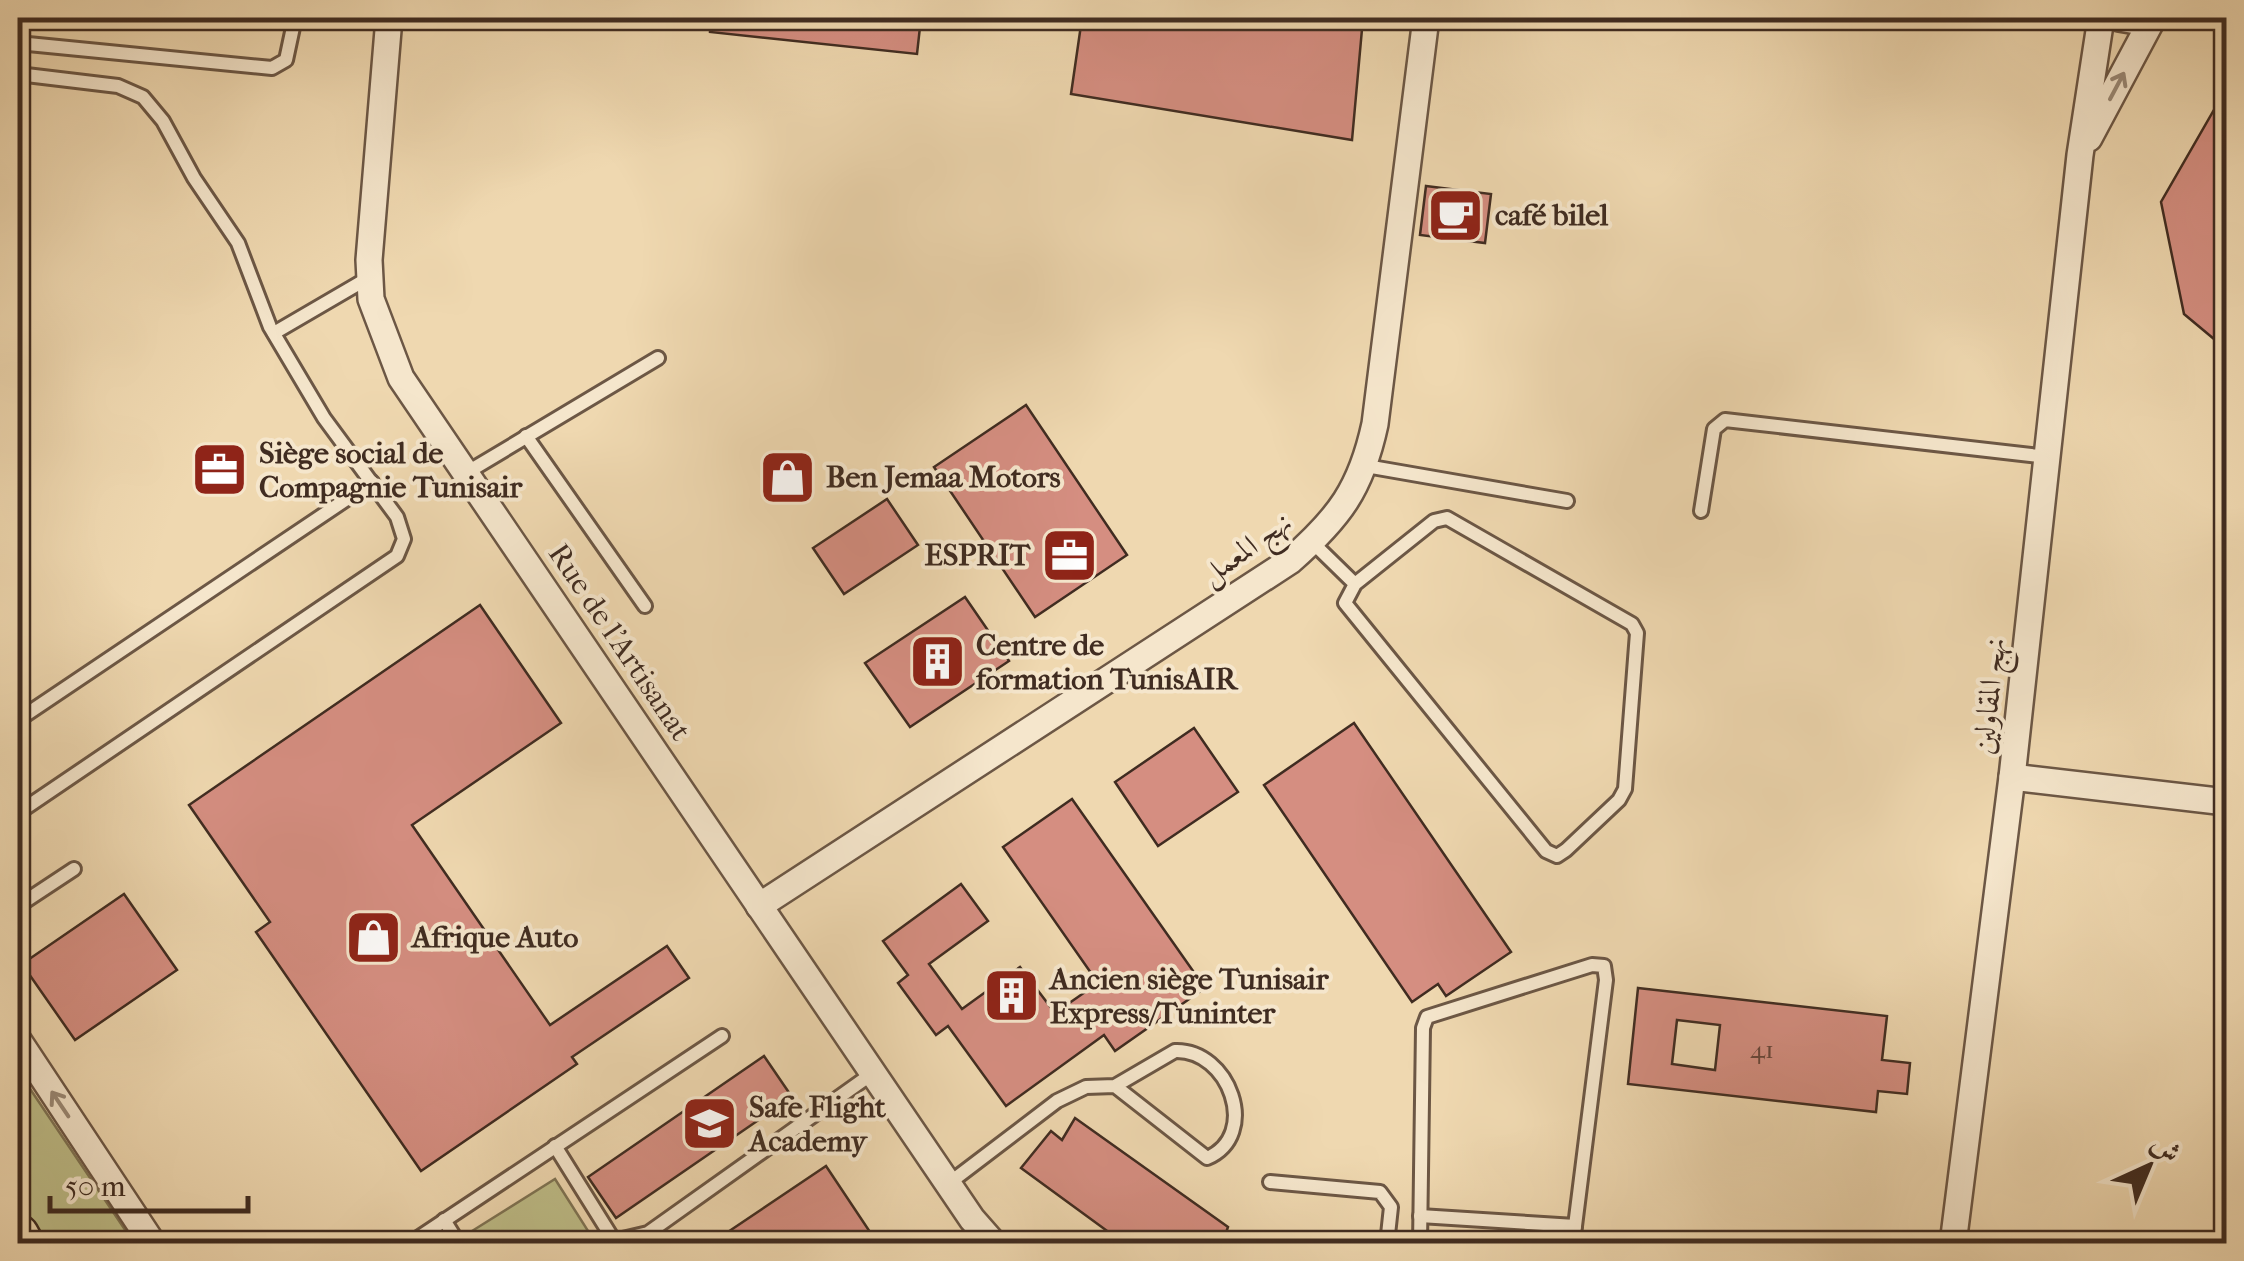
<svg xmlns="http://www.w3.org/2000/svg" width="2244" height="1261" viewBox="0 0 2244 1261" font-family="'IM FELL French Canon',Amiri,serif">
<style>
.green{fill:#bebd88;stroke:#7f7454;stroke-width:2.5}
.building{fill:#d58e81;stroke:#402c21;stroke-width:2.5;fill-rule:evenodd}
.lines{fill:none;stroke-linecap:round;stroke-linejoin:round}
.service-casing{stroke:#6c5745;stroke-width:18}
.minor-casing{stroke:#6c5745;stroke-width:30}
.trunk-casing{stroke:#402c21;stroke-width:45}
.service{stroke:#f5e6cc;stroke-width:12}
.minor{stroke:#f5e6cc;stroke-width:25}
.trunk{stroke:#efd8b0;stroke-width:40}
.oneway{stroke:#9a8976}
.labels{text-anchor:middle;stroke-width:8;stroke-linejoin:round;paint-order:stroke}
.number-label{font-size:25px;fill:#654439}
.poi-label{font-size:30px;font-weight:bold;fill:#402c21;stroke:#f5e6cc;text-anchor:start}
.street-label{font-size:30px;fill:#402c21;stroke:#f5e6cc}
</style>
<rect width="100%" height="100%" fill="#efd8b0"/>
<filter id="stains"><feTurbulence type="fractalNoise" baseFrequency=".002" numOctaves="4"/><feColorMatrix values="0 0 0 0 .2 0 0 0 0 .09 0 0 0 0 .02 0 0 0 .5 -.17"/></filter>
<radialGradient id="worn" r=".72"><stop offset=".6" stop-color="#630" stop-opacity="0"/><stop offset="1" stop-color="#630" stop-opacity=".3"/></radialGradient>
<g class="green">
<path d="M 18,1071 L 134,1243 L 18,1243 Z"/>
<path d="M 555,1179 L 590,1234 L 575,1243 L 469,1243 L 464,1236 Z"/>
</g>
<g class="building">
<path d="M 710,18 L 921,18 L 917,54 L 710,32 Z"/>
<path d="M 1082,18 L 1363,18 L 1352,140 L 1071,94 Z"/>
<path d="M 2226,89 L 2226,349 L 2184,314 L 2161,202 Z"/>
<path d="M 1426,186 L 1491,194 L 1485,243 L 1420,235 Z"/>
<path d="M 1026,405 L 1127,555 L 1035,617 L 934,467 Z"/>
<path d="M 887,499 L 918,545 L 844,594 L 813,548 Z"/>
<path d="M 965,597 L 1009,661 L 910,727 L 865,663 Z"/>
<path d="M 480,605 L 561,723 L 412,825 L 550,1025 L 667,946 L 689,978 L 572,1057 L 577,1064 L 421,1171 L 256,932 L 270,922 L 189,805 Z"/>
<path d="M 1354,723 L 1511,952 L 1446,996 L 1438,984 L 1412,1002 L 1264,785 Z"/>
<path d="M 1194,728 L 1238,792 L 1158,846 L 1115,782 Z"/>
<path d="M 1072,799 L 1205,988 L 1115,1051 L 1104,1035 L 1006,1106 L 948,1026 L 936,1035 L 898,983 L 908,975 L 883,941 L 961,884 L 988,921 L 929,964 L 962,1009 L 1020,967 L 1055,1013 L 1098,983 L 1003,847 Z"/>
<path d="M 124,894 L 177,970 L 75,1040 L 22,964 Z"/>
<path d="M 1638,988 L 1887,1016 L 1882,1060 L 1910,1063 L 1907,1094 L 1878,1091 L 1876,1112 L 1628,1084 ZM 1677,1020 L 1720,1025 L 1715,1070 L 1672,1064 Z"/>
<path d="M 764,1056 L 792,1097 L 616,1218 L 588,1177 Z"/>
<path d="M 1075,1118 L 1228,1227 L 1222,1244 L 1125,1244 L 1021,1168 L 1051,1131 L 1062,1140 Z"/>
<path d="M 826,1166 L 878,1244 L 710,1244 Z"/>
</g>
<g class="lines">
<defs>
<g id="service">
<path d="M 18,43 L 272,68 L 286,60 L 295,18"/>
<path d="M 18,74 L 118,86 L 143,97 L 163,121 L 194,178 L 238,243 L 270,327 L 324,418 L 397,517 L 404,539 L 397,556 L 18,813"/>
<path d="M 274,333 L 370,277"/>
<path d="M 526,436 L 645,606"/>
<path d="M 1366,466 L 1567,501"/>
<path d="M 466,473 L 658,358"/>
<path d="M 1701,511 L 1714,429 L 1725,420 L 2048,457"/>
<path d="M 1312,542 L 1355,584 L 1434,521 L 1447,518 L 1632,624 L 1637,633 L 1625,789 L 1619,800 L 1566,850 L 1557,856 L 1546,851 L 1345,603 L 1355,584"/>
<path d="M 18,720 L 372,482"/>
<path d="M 18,906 L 74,869"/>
<path d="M 555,1146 L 613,1239"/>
<path d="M 1270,1182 L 1380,1192 L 1391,1207 L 1387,1244"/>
<path d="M 948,1184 L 1057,1101 L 1086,1087 L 1115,1086 L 1175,1051 C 1229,1049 1261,1135 1207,1158 L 1115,1086"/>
<path d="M 1420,1216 L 1575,1226 L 1573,1244"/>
<path d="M 444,1220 L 459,1244"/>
<path d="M 409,1244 L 722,1036"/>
<path d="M 601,1244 L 648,1233 L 873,1073"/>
<path d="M 1420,1244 L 1423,1028 L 1427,1017 L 1592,965 L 1604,966 L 1606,980 L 1575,1226"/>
</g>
<g id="minor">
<path d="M 389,18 L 369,260 L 371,299 L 401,378 L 972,1219 L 994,1244"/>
<path d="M 2119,18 L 2142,22 L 2152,18"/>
<path d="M 2089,138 L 2153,18"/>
<path d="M 2012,777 L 2226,802"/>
<path d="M 759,906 L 1290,561 C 1339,518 1361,489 1375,424 L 1426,18"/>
<path d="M 18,1040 L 153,1244"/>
<path d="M 1953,1244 L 2012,777 L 2080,155 L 2101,18"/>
</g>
<path id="trunk" d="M 18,1235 L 23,1244"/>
</defs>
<use href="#service" class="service-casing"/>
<use href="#minor" class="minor-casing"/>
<use href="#trunk" class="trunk-casing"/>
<use href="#service" class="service"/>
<use href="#minor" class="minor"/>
<use href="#trunk" class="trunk"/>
</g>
<defs><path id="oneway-shaft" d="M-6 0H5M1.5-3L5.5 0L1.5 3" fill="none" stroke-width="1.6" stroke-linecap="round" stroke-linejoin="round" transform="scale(2.5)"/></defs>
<g class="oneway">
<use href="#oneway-shaft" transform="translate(2117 86) rotate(-62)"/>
<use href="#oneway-shaft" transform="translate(60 1104) rotate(-124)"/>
</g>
<defs>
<symbol id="cafe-square" viewBox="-11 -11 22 22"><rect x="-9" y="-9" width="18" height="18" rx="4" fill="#8f2418" stroke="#f5e6cc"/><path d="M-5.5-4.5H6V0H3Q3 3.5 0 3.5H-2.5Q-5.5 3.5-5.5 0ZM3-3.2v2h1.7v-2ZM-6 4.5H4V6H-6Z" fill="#fff"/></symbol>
<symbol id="office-square" viewBox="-11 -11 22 22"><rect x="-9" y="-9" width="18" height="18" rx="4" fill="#8f2418" stroke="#f5e6cc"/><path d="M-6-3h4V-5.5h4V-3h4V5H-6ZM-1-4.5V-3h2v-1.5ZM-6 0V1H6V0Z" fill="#fff"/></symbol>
<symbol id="shop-square" viewBox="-11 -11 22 22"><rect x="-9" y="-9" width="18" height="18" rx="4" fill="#8f2418" stroke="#f5e6cc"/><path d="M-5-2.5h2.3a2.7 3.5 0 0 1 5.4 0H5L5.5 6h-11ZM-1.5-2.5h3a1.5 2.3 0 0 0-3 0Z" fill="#fff"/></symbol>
<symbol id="building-square" viewBox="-11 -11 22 22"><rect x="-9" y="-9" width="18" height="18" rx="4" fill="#8f2418" stroke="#f5e6cc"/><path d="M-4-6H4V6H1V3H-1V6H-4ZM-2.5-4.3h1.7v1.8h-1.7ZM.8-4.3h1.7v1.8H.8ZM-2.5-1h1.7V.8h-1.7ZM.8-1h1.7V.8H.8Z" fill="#fff"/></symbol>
<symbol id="university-square" viewBox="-11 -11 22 22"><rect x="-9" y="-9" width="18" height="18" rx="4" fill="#8f2418" stroke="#f5e6cc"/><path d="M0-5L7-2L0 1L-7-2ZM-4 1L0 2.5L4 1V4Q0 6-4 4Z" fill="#fff"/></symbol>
</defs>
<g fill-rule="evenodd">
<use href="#cafe-square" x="1424" y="184" width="63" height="63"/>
<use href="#office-square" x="188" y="438" width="63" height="63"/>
<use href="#shop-square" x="756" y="446" width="63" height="63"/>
<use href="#office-square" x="1038" y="524" width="63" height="63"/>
<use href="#building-square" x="906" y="630" width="63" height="63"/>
<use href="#shop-square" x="342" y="906" width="63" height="63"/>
<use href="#building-square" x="980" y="964" width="63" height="63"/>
<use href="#university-square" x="678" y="1092" width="63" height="63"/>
</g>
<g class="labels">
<g class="number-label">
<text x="1762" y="1058">41</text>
</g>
<g class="poi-label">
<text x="1495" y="225">café bilel</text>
<text x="259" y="463">Siège social de<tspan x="259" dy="34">Compagnie Tunisair</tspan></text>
<text x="826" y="487">Ben Jemaa Motors</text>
<text x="1030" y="565" text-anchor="end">ESPRIT</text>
<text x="976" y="655">Centre de<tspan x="976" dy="34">formation TunisAIR</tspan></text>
<text x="412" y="947">Afrique Auto</text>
<text x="1050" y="989">Ancien siège Tunisair<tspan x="1050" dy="34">Express/Tuninter</tspan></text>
<text x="749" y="1117">Safe Flight<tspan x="749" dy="34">Academy</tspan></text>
</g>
<g class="street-label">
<text transform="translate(1246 548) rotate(-35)" y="10">نهج المعمل</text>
<text transform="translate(620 642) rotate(56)" y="10">Rue de l'Artisanat</text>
<text transform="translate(1989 696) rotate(-84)" y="10">نهج المقاولين</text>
</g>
</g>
<rect width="2244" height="1261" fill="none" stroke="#efd8b0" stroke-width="60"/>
<rect x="20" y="20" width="2204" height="1221" fill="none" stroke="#402c21" stroke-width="5"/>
<rect x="30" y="30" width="2184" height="1201" fill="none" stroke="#402c21" stroke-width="2.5"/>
<g transform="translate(2149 1166) rotate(44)" stroke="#f5e6cc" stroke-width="8" paint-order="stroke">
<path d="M0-8L18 38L0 25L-18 38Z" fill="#402c21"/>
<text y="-15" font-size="28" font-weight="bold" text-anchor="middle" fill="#402c21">ش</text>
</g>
<path d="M50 1196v15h198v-15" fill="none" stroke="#402c21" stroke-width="5"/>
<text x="65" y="1196" font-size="30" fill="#402c21" stroke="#f5e6cc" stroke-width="8" paint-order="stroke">50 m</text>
<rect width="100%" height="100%" filter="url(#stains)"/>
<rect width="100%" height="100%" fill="url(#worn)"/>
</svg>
